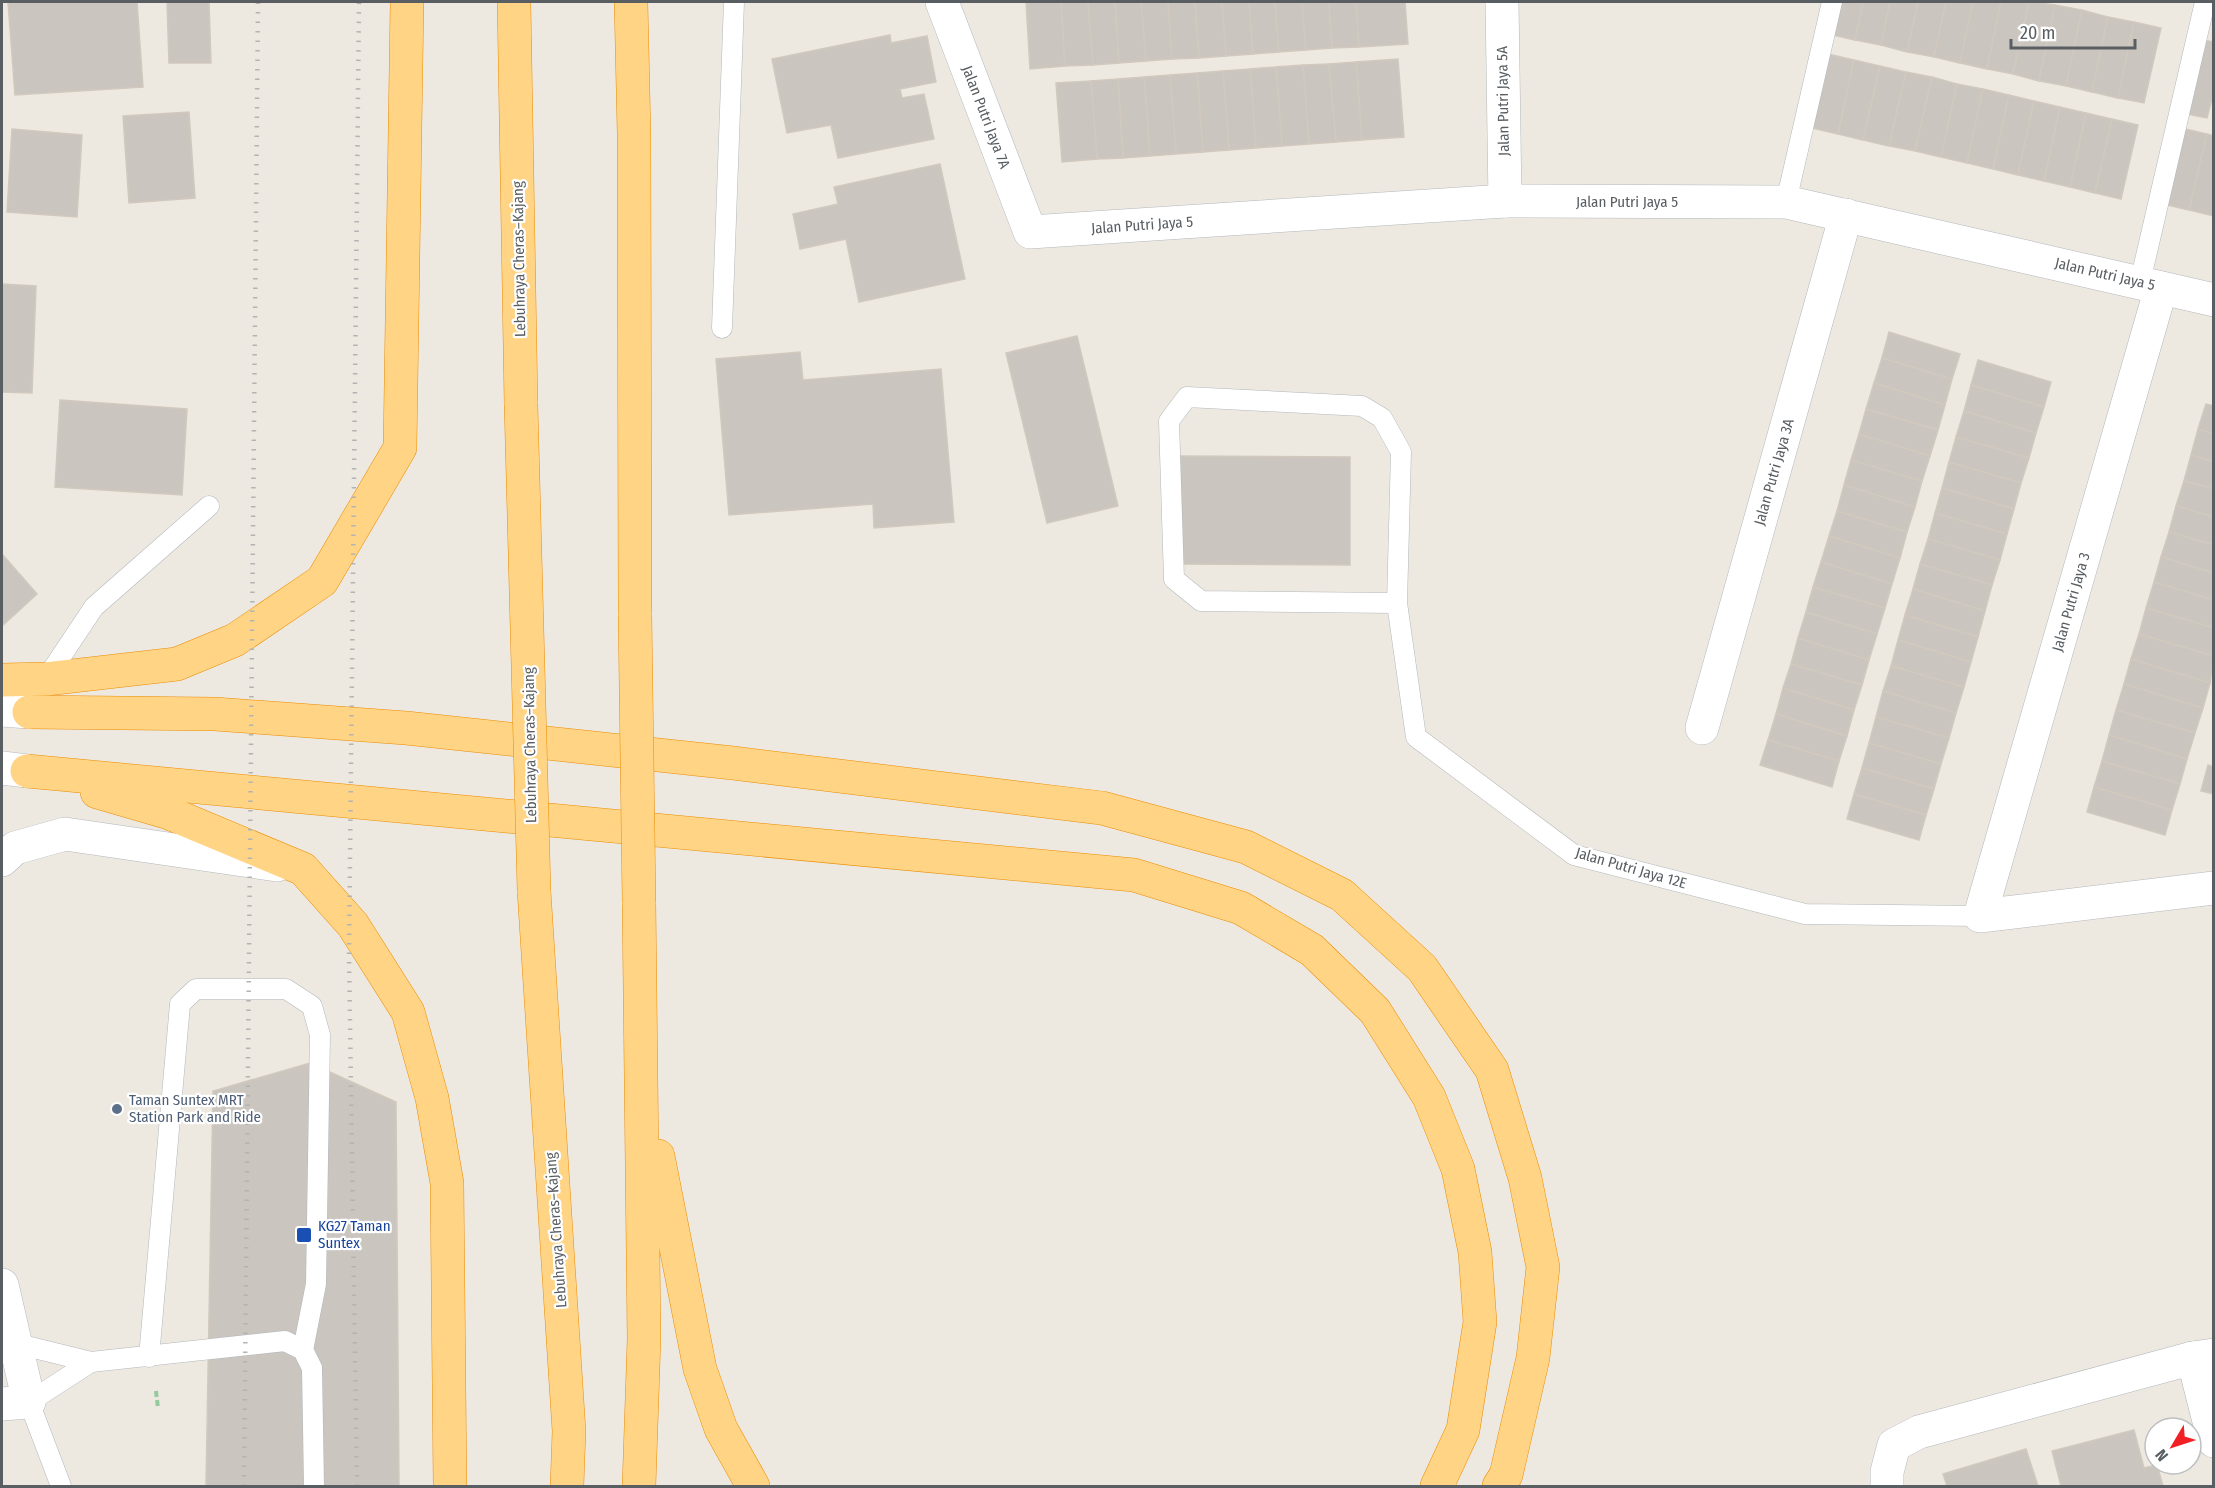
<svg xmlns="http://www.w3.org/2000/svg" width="2215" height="1488" viewBox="0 0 2215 1488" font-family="'Fira Sans Condensed',sans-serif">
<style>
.building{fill:#cac5bf;stroke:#d2c9be;stroke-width:1.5}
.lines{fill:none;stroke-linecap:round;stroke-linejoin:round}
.lane-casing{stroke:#b3b7bc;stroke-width:21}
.street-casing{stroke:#b3b7bc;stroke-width:34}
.secondary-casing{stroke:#b4b8be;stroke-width:34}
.highway-casing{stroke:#ec8c00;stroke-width:34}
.path{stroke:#94ca9e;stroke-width:4;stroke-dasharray:6 3;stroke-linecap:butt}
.lane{stroke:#fff;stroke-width:20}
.street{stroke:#fff;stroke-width:33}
.secondary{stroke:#fff;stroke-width:33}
.highway{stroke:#ffd484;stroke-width:33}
.rail{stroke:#b2b3b3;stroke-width:4.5;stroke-dasharray:1.5 8;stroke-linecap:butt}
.highway-bridge-casing{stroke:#ec8c00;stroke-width:34;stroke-linecap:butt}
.highway-bridge{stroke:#ffd484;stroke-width:33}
.service-dot{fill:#5c6f8a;stroke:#fff;stroke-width:2}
.transit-dot{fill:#1a4fb4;stroke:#fff;stroke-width:2}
.labels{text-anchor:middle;stroke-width:4.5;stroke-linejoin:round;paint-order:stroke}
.street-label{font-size:15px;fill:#595e62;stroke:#fff}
.service-label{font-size:15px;fill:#4e5e75;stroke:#fff;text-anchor:start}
.transit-label{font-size:15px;fill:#164399;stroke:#fff;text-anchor:start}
</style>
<rect width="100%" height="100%" fill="#ede9e0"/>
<g class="building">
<path d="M 8,2 L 137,2 L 143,87 L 15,95 Z"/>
<path d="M 167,2 L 209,2 L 211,63 L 169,63 Z"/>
<path d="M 1026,2 L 1061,2 L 1065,66 L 1030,69 Z"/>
<path d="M 1061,2 L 1088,2 L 1093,65 L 1065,66 Z"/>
<path d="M 1088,2 L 1115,2 L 1119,63 L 1093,65 Z"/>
<path d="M 1115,2 L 1141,2 L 1146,61 L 1119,63 Z"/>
<path d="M 1141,2 L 1168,2 L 1172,59 L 1146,61 Z"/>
<path d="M 1168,2 L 1195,2 L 1199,58 L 1172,59 Z"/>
<path d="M 1195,2 L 1222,2 L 1226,56 L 1199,58 Z"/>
<path d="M 1222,2 L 1249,2 L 1253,54 L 1226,56 Z"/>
<path d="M 1249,2 L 1275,2 L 1279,52 L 1253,54 Z"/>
<path d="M 1275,2 L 1302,2 L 1306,50 L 1279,52 Z"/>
<path d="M 1302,2 L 1329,2 L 1332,48 L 1306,50 Z"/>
<path d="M 1329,2 L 1356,2 L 1359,47 L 1332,48 Z"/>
<path d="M 1356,2 L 1405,2 L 1408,44 L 1359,47 Z"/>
<path d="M 1835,2 L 1863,2 L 1855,40 L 1828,34 Z"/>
<path d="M 1863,2 L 1890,2 L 1881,45 L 1855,40 Z"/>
<path d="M 1890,2 L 1918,2 L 1907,52 L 1881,45 Z"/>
<path d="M 1918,2 L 1946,2 L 1934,57 L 1907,52 Z"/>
<path d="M 1946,2 L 1973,2 L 1960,63 L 1934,57 Z"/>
<path d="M 1973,2 L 2001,2 L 1987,69 L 1960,63 Z"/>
<path d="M 2001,2 L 2029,2 L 2013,74 L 1987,69 Z"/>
<path d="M 2029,2 L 2055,5 L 2039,81 L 2013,74 Z"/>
<path d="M 2055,5 L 2082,10 L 2066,86 L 2039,81 Z"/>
<path d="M 2082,10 L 2108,17 L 2092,92 L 2066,86 Z"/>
<path d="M 2108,17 L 2134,22 L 2118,98 L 2092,92 Z"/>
<path d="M 2134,22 L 2161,28 L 2144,103 L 2118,98 Z"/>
<path d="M 890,35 L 891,43 L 927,36 L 936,82 L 900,89 L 902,98 L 924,94 L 934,139 L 838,158 L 831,125 L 787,133 L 772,59 Z"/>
<path d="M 2198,39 L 2214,42 L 2214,91 L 2207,118 L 2181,113 Z"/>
<path d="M 1828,54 L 1854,60 L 1838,134 L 1812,128 Z"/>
<path d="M 1398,59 L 1404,137 L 1362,140 L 1356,62 Z"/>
<path d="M 1854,60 L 1880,66 L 1863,140 L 1838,134 Z"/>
<path d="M 1356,62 L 1362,140 L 1336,142 L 1329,64 Z"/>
<path d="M 1329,64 L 1336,142 L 1309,144 L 1303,65 Z"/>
<path d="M 1303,65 L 1309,144 L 1282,146 L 1276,67 Z"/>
<path d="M 1880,66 L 1906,72 L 1889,146 L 1863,140 Z"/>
<path d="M 1276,67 L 1282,146 L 1256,148 L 1250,69 Z"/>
<path d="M 1250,69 L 1256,148 L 1229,150 L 1223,71 Z"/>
<path d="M 1223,71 L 1229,150 L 1203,152 L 1197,73 Z"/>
<path d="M 1906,72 L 1932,77 L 1915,151 L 1889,146 Z"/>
<path d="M 1197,73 L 1203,152 L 1176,154 L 1170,75 Z"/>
<path d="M 1170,75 L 1176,154 L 1150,156 L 1144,77 Z"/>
<path d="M 1144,77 L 1150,156 L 1123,158 L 1118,79 Z"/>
<path d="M 1932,77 L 1957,84 L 1941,157 L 1915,151 Z"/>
<path d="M 1118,79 L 1123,158 L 1097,159 L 1091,81 Z"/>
<path d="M 1091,81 L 1097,159 L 1062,162 L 1056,83 Z"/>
<path d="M 1957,84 L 1983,89 L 1967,163 L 1941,157 Z"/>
<path d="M 1983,89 L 2009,95 L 1993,169 L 1967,163 Z"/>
<path d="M 2009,95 L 2034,101 L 2018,175 L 1993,169 Z"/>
<path d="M 2034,101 L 2060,107 L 2044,181 L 2018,175 Z"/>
<path d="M 2060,107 L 2086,113 L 2070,187 L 2044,181 Z"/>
<path d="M 189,112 L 195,198 L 129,203 L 123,116 Z"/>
<path d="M 2086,113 L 2112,119 L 2095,193 L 2070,187 Z"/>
<path d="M 2112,119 L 2138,125 L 2121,199 L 2095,193 Z"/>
<path d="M 2181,128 L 2207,134 L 2189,210 L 2163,204 Z"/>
<path d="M 12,129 L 82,135 L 77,217 L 7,212 Z"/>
<path d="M 2207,134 L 2214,136 L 2214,216 L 2189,210 Z"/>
<path d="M 940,164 L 965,279 L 859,302 L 846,239 L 800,249 L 793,214 L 838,204 L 834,187 Z"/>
<path d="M 2,284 L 36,286 L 32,393 L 2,392 Z"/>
<path d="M 1889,332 L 1960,354 L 1952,379 L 1882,358 Z"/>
<path d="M 1077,336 L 1118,506 L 1047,523 L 1006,353 Z"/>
<path d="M 800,352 L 803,380 L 941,369 L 954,522 L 874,528 L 873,504 L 729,515 L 716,359 Z"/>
<path d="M 1882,358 L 1952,379 L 1945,405 L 1874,383 Z"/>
<path d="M 1978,360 L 2051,382 L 2044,407 L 1971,385 Z"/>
<path d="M 1874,383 L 1945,405 L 1938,430 L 1866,409 Z"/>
<path d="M 1971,385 L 2044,407 L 2036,433 L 1964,411 Z"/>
<path d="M 60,400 L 187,409 L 182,495 L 55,487 Z"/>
<path d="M 2206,404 L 2214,406 L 2214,434 L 2198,429 Z"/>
<path d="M 1866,409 L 1938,430 L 1930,456 L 1859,434 Z"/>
<path d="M 1964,411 L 2036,433 L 2029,458 L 1956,437 Z"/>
<path d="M 2198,429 L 2214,434 L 2214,462 L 2191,455 Z"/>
<path d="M 1859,434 L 1930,456 L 1922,481 L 1851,460 Z"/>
<path d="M 1956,437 L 2029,458 L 2021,483 L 1949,462 Z"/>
<path d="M 2191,455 L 2214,462 L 2214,489 L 2184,481 Z"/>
<path d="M 1178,456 L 1350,457 L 1350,565 L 1178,564 Z"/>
<path d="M 1851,460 L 1922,481 L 1915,507 L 1844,485 Z"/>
<path d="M 1949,462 L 2021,483 L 2014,509 L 1942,488 Z"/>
<path d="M 2184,481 L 2214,489 L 2214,517 L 2176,506 Z"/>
<path d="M 1844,485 L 1915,507 L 1907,532 L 1837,511 Z"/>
<path d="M 1942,488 L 2014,509 L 2007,534 L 1935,513 Z"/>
<path d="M 2176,506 L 2214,517 L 2214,545 L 2169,532 Z"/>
<path d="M 1837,511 L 1907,532 L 1900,558 L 1829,536 Z"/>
<path d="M 1935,513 L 2007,534 L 2000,560 L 1928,539 Z"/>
<path d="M 2169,532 L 2214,545 L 2214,573 L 2161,557 Z"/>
<path d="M 1829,536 L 1900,558 L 1892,584 L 1821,562 Z"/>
<path d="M 1928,539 L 2000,560 L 1992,585 L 1920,564 Z"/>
<path d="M 2,554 L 37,594 L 2,626 Z"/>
<path d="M 2161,557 L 2214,573 L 2214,600 L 2154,582 Z"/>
<path d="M 1821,562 L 1892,584 L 1885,608 L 1813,587 Z"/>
<path d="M 1920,564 L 1992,585 L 1985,611 L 1913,589 Z"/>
<path d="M 2154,582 L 2214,600 L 2214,628 L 2146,608 Z"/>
<path d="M 1813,587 L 1885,608 L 1877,634 L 1806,612 Z"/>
<path d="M 1913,589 L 1985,611 L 1978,637 L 1905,615 Z"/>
<path d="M 2146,608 L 2214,628 L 2214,656 L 2139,634 Z"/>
<path d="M 1806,612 L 1877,634 L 1869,660 L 1798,638 Z"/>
<path d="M 1905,615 L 1978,637 L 1971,662 L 1898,640 Z"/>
<path d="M 2139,634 L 2214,656 L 2210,683 L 2131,659 Z"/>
<path d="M 1798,638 L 1869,660 L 1862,685 L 1791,664 Z"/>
<path d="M 1898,640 L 1971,662 L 1964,687 L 1891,666 Z"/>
<path d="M 2131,659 L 2210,683 L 2203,708 L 2124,684 Z"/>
<path d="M 1791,664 L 1862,685 L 1854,710 L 1783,688 Z"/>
<path d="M 1891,666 L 1964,687 L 1956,713 L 1883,691 Z"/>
<path d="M 2124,684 L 2203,708 L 2195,733 L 2116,710 Z"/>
<path d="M 1783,688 L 1854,710 L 1847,736 L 1776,714 Z"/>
<path d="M 1883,691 L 1956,713 L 1949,738 L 1876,717 Z"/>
<path d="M 2116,710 L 2195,733 L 2187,759 L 2109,735 Z"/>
<path d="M 1776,714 L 1847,736 L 1839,761 L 1768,740 Z"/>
<path d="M 1876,717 L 1949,738 L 1941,764 L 1869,743 Z"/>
<path d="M 2109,735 L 2187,759 L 2180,784 L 2102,761 Z"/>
<path d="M 1768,740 L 1839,761 L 1832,787 L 1760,765 Z"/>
<path d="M 1869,743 L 1941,764 L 1934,789 L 1862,768 Z"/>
<path d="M 2102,761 L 2180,784 L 2172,810 L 2094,787 Z"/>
<path d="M 2208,765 L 2214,767 L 2214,794 L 2201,791 Z"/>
<path d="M 1862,768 L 1934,789 L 1926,815 L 1854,794 Z"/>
<path d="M 2094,787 L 2172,810 L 2165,835 L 2087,812 Z"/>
<path d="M 1854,794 L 1926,815 L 1919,840 L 1847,819 Z"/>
<path d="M 310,1063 L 396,1102 L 399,1486 L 206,1486 L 213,1091 Z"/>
<path d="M 2134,1430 L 2144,1468 L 2157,1465 L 2163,1486 L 2061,1486 L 2052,1451 Z"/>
<path d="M 2026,1449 L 2038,1486 L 1947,1486 L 1943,1474 Z"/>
</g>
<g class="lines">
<defs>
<g id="lane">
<path d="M 1786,202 L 1832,2"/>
<path d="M 2140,282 L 2205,2"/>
<path d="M 722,328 L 734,2"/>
<path d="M 1397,603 L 1201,601 L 1174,579 L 1169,421 L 1187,397 L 1362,406 L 1382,418 L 1401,452 L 1397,603 L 1416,737 L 1574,855 L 1805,914 L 1980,916"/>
<path d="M 46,679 L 94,607 L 209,506"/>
<path d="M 14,1343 L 91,1362 L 285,1341 L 303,1350 L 312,1368 L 314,1486"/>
<path d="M 149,1357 L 180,1004 L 196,989 L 286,989 L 312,1006 L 320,1035 L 316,1284 L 303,1350"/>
<path d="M 61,1486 L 29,1402 L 91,1362"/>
</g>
<g id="street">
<path d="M 942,2 L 1030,232 L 1505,201 L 1786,202 L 2214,300"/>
<path d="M 1502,2 L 1505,201"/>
<path d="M 2161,288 L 1980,916 L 2214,888"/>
<path d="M 1702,728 L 1846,215"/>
<path d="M 2,860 L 15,848 L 65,834 L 277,865"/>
<path d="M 2,1285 L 29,1402 L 2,1404"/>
<path d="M 2193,1358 L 2214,1441"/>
<path d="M 1887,1486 L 1887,1472 L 1894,1445 L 1919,1432 L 2193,1358 L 2214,1355"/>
</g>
<g id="secondary">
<path d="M 2,710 L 29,712"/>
<path d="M 2,768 L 27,771"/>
</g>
<g id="highway">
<path d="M 514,2 L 521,404"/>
<path d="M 631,2 L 634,134 L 635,615"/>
<path d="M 2,680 L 46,679 L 177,664 L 235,640 L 322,581 L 400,448 L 407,2"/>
<path d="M 29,712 L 215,714 L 406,728 L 733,763 L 1102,808 L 1246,847 L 1342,895 L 1422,968 L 1492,1070 L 1525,1178 L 1543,1267 L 1533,1358 L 1506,1475 L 1499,1486"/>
<path d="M 27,771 L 1134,875 L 1241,908 L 1312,950 L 1375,1011 L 1429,1097 L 1458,1169 L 1475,1252 L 1480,1322 L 1463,1430 L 1437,1486"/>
<path d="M 97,792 L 169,813 L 303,869 L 353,925 L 408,1012 L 432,1098 L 447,1183 L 450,1486"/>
<path d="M 534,891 L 569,1431 L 567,1486"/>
<path d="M 639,902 L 644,1339 L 639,1486"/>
<path d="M 658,1156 L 700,1369 L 721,1429 L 753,1486"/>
</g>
</defs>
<use href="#lane" class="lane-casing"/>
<use href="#street" class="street-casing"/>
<use href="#secondary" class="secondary-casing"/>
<use href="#highway" class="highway-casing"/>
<path class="path" d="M 156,1391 L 158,1408"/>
<use href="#lane" class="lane"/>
<use href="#street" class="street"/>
<use href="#secondary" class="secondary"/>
<use href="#highway" class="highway"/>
<g class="rail">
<path d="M 244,1486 L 258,2"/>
<path d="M 357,1486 L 349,955 L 359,2"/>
</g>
<defs>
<g id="highway-bridge">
<path d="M 521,404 L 534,891"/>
<path d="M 635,615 L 639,902"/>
</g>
</defs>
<use href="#highway-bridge" class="highway-bridge-casing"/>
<use href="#highway-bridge" class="highway-bridge"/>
</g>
<circle class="service-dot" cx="117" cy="1109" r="6"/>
<rect class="transit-dot" x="296" y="1227" width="16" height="16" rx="3"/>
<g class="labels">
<g class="street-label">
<text transform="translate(1503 101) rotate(-91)" y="5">Jalan Putri Jaya 5A</text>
<text transform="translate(986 117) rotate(69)" y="5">Jalan Putri Jaya 7A</text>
<text x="1627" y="207">Jalan Putri Jaya 5</text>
<text transform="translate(1142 225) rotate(-4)" y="5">Jalan Putri Jaya 5</text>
<text transform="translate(519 259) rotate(-91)" y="5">Lebuhraya Cheras–Kajang</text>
<text transform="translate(2105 274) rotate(13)" y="5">Jalan Putri Jaya 5</text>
<text transform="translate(1774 472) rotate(-74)" y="5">Jalan Putri Jaya 3A</text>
<text transform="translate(2071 602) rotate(-74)" y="5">Jalan Putri Jaya 3</text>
<text transform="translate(530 745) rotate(-91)" y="5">Lebuhraya Cheras–Kajang</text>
<text transform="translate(1631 868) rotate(16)" y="5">Jalan Putri Jaya 12E</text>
<text transform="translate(556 1230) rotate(-94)" y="5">Lebuhraya Cheras–Kajang</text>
</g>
<g class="service-label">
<text x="129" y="1105">Taman Suntex MRT<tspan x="129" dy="17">Station Park and Ride</tspan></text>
</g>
<g class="transit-label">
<text x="318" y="1231">KG27 Taman<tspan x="318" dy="17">Suntex</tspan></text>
</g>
</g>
<rect width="2215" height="1488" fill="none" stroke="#595e62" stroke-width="6"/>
<g transform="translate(2173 1446) rotate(231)"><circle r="28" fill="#ffffff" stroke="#bdbfc0" stroke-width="1.5"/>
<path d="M0-4.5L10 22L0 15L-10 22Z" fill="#f22024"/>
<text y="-9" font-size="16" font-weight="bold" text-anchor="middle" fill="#595e62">N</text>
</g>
<path d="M2011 39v9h124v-9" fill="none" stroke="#595e62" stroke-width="3"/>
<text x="2020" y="39" font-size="18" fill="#595e62" stroke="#ffffff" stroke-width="4.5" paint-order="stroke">20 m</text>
</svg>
